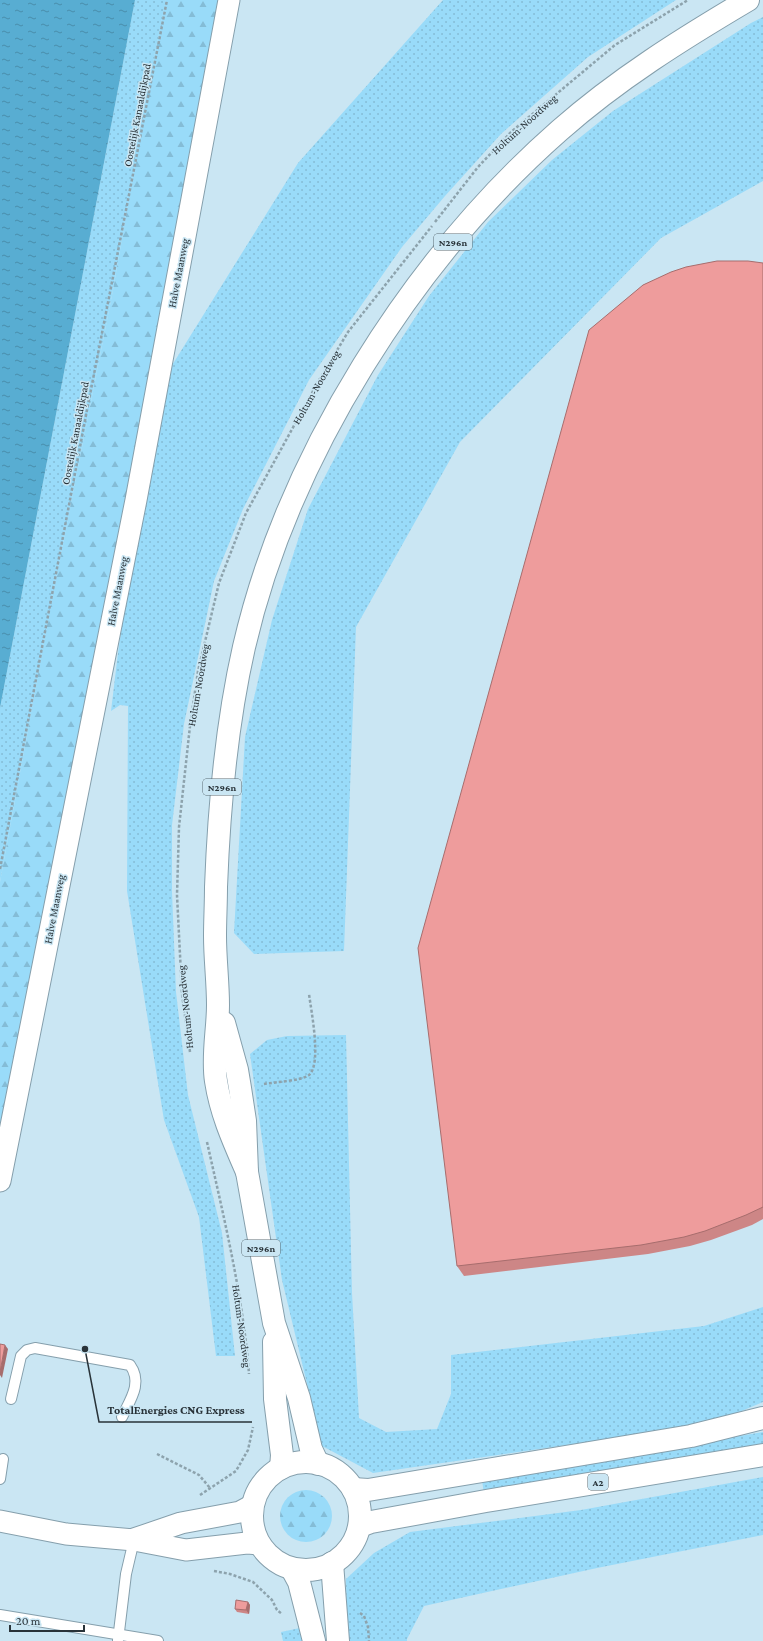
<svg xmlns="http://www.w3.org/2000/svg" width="763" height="1641" viewBox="0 0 763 1641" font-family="'Crimson Pro',serif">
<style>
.grass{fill:url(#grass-dots)}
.forest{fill:url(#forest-firs)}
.water{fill:url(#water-ripples)}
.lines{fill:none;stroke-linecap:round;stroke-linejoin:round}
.service-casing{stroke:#859fac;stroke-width:12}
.minor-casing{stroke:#859fac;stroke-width:23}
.tertiary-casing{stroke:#859fac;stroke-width:24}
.primary-casing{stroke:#859fac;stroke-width:24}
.motorway-casing{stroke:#859fac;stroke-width:24}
.path{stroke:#8da3ad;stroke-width:2.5;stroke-dasharray:3 2;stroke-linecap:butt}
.service{stroke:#fff;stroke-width:10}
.minor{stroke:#fff;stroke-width:21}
.tertiary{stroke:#fff;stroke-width:22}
.primary{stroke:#fff;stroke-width:22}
.motorway{stroke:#fff;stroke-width:22}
.wall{fill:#cd8686}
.shaded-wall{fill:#a76d6d}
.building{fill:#ee9c9c;stroke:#a76d6d}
.labels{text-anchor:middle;stroke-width:3;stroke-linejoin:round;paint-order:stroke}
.shield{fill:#cae6f3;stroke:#596971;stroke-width:1}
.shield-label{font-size:10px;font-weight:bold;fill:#293339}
.street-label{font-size:11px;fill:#293339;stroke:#cae6f3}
.leader{fill:none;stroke:#293339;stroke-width:1.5}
.callout-dot{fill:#293339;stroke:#cae6f3;stroke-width:1.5}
.callout-label{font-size:12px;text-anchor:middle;font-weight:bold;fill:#293339;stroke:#cae6f3;stroke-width:3;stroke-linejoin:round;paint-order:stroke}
</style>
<defs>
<pattern id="grass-dots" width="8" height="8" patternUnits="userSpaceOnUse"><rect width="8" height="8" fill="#99dbf9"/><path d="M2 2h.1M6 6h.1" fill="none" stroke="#84bcd6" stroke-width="1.8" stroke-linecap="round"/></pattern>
<pattern id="forest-firs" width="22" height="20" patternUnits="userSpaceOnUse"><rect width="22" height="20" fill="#99dbf9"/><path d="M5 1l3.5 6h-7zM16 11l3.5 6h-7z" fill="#84bcd6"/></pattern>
<pattern id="water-ripples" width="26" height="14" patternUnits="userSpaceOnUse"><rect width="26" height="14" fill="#58add2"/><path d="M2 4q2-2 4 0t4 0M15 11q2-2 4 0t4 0" fill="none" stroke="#498dab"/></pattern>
</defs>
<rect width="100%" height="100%" fill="#cae6f3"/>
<g class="grass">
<path d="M 135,0 L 166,0 L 151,72 L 113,290 L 50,609 L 0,882 L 0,708 Z"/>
<path d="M 443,0 L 676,0 L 588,57 L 501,134 L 445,196 L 402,247 L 309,380 L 243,509 L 214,581 L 184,724 L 172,825 L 172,892 L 176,992 L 188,1095 L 222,1233 L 235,1356 L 216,1356 L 199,1217 L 164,1120 L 127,891 L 128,706 L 120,705 L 111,711 L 118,653 L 156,391 L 298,163 Z"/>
<path d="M 763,17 L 763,181 L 661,238 L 460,442 L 356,627 L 344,951 L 254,954 L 234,933 L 245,737 L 272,620 L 308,509 L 378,375 L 429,296 L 488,222 L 552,160 L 613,111 L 751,23 Z"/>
<path d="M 346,1035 L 352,1293 L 359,1418 L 386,1432 L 437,1429 L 451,1394 L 451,1355 L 704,1326 L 763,1307 L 763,1402 L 711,1424 L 373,1473 L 322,1446 L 282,1280 L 250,1054 L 267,1040 L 287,1036 Z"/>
<path d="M 763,1432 L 763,1451 L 484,1494 L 482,1480 Z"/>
<path d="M 763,1477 L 763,1535 L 597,1568 L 424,1606 L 407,1639 L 407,1641 L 347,1641 L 346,1579 L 374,1553 L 410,1532 L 581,1510 Z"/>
<path d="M 300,1628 L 303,1641 L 283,1641 L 281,1632 Z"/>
</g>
<g class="forest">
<path d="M 166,0 L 230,0 L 156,391 L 88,686 L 64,828 L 0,1155 L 0,882 L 50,609 L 113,290 L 151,72 Z"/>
<circle cx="306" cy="1516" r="26"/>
</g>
<path class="water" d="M 0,0 L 135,0 L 0,708 Z"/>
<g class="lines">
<defs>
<g id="service">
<path d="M 11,1399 L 21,1356 L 27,1350 L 35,1348 L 130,1365 C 143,1383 130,1400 122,1417"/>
<path d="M 0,1479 L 3,1459"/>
<path d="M 0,1615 L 158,1641"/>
<path d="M 118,1640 L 126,1574 L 134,1540"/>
</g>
<g id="minor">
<path d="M 0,1181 L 136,500 L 229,0"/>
<path d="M 0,1521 L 66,1534 L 134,1540 L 186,1550 L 247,1543 L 259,1544"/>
<path d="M 134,1539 L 181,1523 L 240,1512 L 253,1505"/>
</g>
<g id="tertiary">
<path d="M 332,1563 L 338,1641"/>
<path d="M 292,1569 L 299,1582 L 314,1641"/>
</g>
<g id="primary">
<path d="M 224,1023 L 237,1070 L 240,1088 L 245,1121 L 247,1172 L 274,1323 L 299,1398 L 311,1449 L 318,1464"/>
<path d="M 247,1172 C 234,1142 221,1114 216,1081 C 212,1056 218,1030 218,1005 C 218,982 215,959 215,936 C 215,920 216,904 216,887 C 219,807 226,726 244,647 C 288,456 413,259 560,130 C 618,79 682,39 748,0"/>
<path d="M 274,1342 L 275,1399 L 282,1455 L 281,1468"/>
<circle cx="306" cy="1516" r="54"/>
</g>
<g id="motorway">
<path d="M 353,1489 L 368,1490 L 691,1436 L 763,1418"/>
<path d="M 360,1526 L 371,1522 L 486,1501 L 763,1455"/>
</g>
</defs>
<use href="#service" class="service-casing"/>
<use href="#minor" class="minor-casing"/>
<use href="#tertiary" class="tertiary-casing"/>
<use href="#primary" class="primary-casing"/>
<use href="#motorway" class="motorway-casing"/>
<g class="path">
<path d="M 435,222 L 478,167 L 511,132 L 615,45 L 688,0"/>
<path d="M 0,869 L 87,410 L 167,0"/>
<path d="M 190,1052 L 182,994 L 177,895 L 179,827 L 190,726 L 198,671 L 219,583 L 246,513 L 318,382 L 348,332 L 432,226"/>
<path d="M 264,1084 C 275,1082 301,1081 309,1075 C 322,1064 311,1010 309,994"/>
<path d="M 207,1142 C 224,1218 243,1296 249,1374"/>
<path d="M 157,1454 L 199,1475 L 210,1488"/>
<path d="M 200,1495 L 236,1471 L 248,1450 L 253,1427"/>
<path d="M 214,1571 L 230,1574 L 253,1582 L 272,1600 L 277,1610 L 282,1614"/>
<path d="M 360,1613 L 364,1616 L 368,1627 L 369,1641"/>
</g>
<use href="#service" class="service"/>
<use href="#minor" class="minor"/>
<use href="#tertiary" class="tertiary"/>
<use href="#primary" class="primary"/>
<use href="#motorway" class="motorway"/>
</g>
<g class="wall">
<path d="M 763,263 L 763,1219 L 752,1225 L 711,1240 L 690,1246 L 648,1254 L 464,1276 L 457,1266 Z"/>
<path d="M 248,1602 L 250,1605 L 249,1614 L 237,1612 L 235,1609 Z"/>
</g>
<g class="shaded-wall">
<path d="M 5,1345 L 8,1349 L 2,1378 L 0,1375 L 0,1372 Z"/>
<path d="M 248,1602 L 250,1605 L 249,1614 L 246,1610 Z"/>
</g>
<g class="building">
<path d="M 717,261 L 748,261 L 763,263 L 763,1207 L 746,1215 L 705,1231 L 684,1237 L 641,1245 L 457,1266 L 418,948 L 589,330 L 643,285 L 671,272 L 686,267 Z"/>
<path d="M 0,1344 L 5,1345 L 0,1372 Z"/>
<path d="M 236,1600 L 248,1602 L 246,1610 L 235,1609 Z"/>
</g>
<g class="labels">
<g class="shield">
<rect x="434" y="234" width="38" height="16" rx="3"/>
<rect x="203" y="779" width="38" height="16" rx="3"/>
<rect x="242" y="1240" width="38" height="16" rx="3"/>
<rect x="588" y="1474" width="20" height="16" rx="3"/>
</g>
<g class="shield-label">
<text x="453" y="246">N296n</text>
<text x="222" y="791">N296n</text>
<text x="261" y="1252">N296n</text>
<text x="598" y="1486">A2</text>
</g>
<g class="street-label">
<text transform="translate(137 115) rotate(-79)" y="4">Oostelijk Kanaaldijkpad</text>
<text transform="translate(524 124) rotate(-42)" y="4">Holtum-Noordweg</text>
<text transform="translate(178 273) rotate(-79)" y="4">Halve Maanweg</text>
<text transform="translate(316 387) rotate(-60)" y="4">Holtum-Noordweg</text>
<text transform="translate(75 433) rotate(-79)" y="4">Oostelijk Kanaaldijkpad</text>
<text transform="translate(117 591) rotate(-79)" y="4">Halve Maanweg</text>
<text transform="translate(198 685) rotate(-80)" y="4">Holtum-Noordweg</text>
<text transform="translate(54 909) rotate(-79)" y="4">Halve Maanweg</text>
<text transform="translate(185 1007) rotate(-96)" y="4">Holtum-Noordweg</text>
<text transform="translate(242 1326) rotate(82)" y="4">Holtum-Noordweg</text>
</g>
</g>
<path class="leader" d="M85 1349L99 1422H252"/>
<circle class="callout-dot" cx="85" cy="1349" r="4"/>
<g class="callout-label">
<text x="176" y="1414">TotalEnergies CNG Express</text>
</g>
<path d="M10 1625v6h74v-6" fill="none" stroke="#293339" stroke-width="2"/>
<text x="16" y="1625" font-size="12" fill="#293339" stroke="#cae6f3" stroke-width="3" paint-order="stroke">20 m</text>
</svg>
